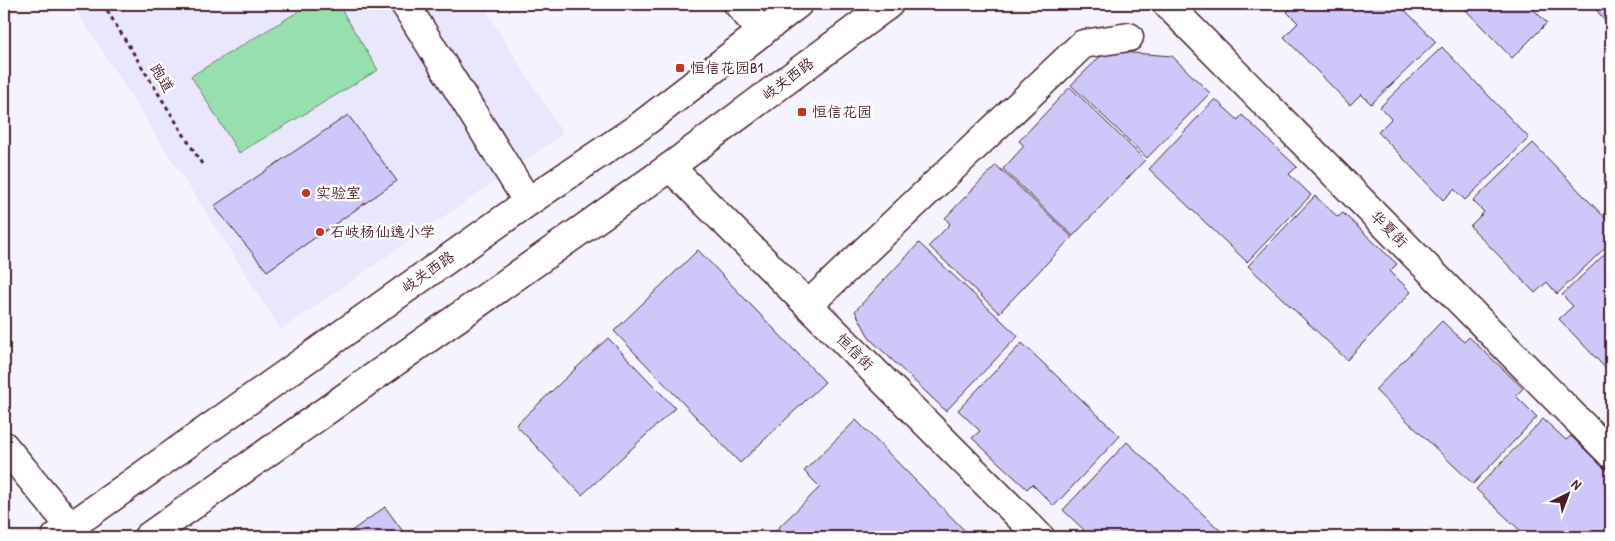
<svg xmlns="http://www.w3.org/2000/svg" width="1615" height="541" viewBox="0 0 1615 541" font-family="'Patrick Hand','LXGW WenKai TC',sans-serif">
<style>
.built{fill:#e9e7fd}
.green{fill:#96dfaf;stroke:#707f6d}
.building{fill:#cec8fa;stroke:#4a1f2b}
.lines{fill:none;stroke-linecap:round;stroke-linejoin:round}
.minor-casing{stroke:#4a1f2b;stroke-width:31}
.major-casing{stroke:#4a1f2b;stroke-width:31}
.path{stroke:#4a1f2b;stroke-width:3;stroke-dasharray:4 4;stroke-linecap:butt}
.minor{stroke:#fff;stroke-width:28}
.major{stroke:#fff;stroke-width:28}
.poi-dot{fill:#c8321e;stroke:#fff;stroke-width:2}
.labels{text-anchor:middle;stroke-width:5;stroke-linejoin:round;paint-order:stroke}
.poi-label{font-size:15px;fill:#4a1f2b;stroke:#fff;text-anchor:start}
.street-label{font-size:15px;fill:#4a1f2b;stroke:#fff}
</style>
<rect width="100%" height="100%" fill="#f5f4fe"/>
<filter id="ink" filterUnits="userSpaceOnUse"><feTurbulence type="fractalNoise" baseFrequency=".02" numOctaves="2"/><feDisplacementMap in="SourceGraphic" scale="10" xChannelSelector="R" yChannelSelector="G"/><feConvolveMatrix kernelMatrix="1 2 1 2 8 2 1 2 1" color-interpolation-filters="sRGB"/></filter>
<g filter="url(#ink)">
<path class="built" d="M 72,4 L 482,4 L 563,134 L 281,330 Z"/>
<path class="green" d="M 311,4 L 338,4 L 378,70 L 239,153 L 191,76 Z"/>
<g class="building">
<path d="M 1295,4 L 1399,4 L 1436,42 L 1371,104 L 1361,94 L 1350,105 L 1284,37 L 1298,23 L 1287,12 Z"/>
<path d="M 1460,4 L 1528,4 L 1547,23 L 1512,58 Z"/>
<path d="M 1592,4 L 1611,4 L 1611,29 Z"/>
<path d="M 1442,47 L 1529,138 L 1465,200 L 1454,189 L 1443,200 L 1378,132 L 1391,119 L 1380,107 Z"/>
<path d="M 1106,51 L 1172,56 L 1210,93 L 1147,158 L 1071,85 Z"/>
<path d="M 1070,87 L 1145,160 L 1073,236 L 1003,169 L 1024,146 L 1019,141 Z"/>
<path d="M 1215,99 L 1238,120 L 1242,115 L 1297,167 L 1289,174 L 1311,195 L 1247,262 L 1149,169 Z"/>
<path d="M 348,115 L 397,181 L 267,271 L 214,206 Z"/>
<path d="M 1533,143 L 1611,224 L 1611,242 L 1557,294 L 1547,282 L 1535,293 L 1470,226 L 1484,212 L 1473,201 Z"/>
<path d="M 996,165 L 1072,237 L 999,313 L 929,246 L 950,224 L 945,218 Z"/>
<path d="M 1315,196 L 1338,217 L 1343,213 L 1397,264 L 1390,271 L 1411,292 L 1347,360 L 1248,266 Z"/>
<path d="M 919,243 L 1018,336 L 946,411 L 870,339 L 855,311 Z"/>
<path d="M 1611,248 L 1611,374 L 1559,319 L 1573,306 L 1562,295 Z"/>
<path d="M 698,250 L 825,382 L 740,463 L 614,331 Z"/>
<path d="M 1442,321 L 1464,342 L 1469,337 L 1523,388 L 1516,396 L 1537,417 L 1473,484 L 1375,390 Z"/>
<path d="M 608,338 L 675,408 L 582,495 L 516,425 Z"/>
<path d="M 1022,343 L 1120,436 L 1054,506 L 1032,484 L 1027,489 L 972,438 L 980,431 L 958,410 Z"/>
<path d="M 1543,419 L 1566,440 L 1571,436 L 1611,475 L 1611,537 L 1527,537 L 1476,489 Z"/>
<path d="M 856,420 L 971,537 L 774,537 L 771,535 L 820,487 L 804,471 Z"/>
<path d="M 1127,442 L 1225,535 L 1223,537 L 1078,537 L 1084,530 L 1063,510 Z"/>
<path d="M 385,507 L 407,537 L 343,537 Z"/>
</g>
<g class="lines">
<defs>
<g id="minor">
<path d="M 405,4 L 528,202"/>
<path d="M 738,4 L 762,32"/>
<path d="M 1167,4 L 1611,454"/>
<path d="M 670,167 L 1040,537"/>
<path d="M 808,305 L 1083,44 L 1129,37"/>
<path d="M 4,446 L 71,527"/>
</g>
<g id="major">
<path d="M 56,537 L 528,202 L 640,126 L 798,4"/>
<path d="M 148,537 L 670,167 L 889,4"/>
</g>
</defs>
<use href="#minor" class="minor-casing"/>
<use href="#major" class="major-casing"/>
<path class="path" d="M 103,4 L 202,164"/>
<use href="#minor" class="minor"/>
<use href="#major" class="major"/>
</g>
</g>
<g class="poi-dot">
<rect x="675" y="63" width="10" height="10" rx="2.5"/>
<rect x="797" y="107" width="10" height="10" rx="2.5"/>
<circle cx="306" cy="193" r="5"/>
<circle cx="320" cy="232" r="5"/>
</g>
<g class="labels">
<g class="poi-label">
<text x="690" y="73">恒信花园B1</text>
<text x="812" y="117">恒信花园</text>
<text x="316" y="198">实验室</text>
<text x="330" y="237">石岐杨仙逸小学</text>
</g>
<g class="street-label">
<text transform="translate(162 78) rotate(58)" y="5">跑道</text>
<text transform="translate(788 79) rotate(-37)" y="5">岐关西路</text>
<text transform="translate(1389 229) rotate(45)" y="5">华夏街</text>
<text transform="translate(428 272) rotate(-35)" y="5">岐关西路</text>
<text transform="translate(855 352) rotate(45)" y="5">恒信街</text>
</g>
</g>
<rect width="1615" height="541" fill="none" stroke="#fff" stroke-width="20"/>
<rect x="10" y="10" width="1595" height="521" fill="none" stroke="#4a1f2b" stroke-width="2" filter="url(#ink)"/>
<g transform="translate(1568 494) rotate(42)" stroke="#ffffff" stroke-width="4" paint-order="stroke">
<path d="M0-4L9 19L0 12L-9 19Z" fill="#4a1f2b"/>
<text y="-8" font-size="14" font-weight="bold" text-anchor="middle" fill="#4a1f2b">N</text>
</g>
</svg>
